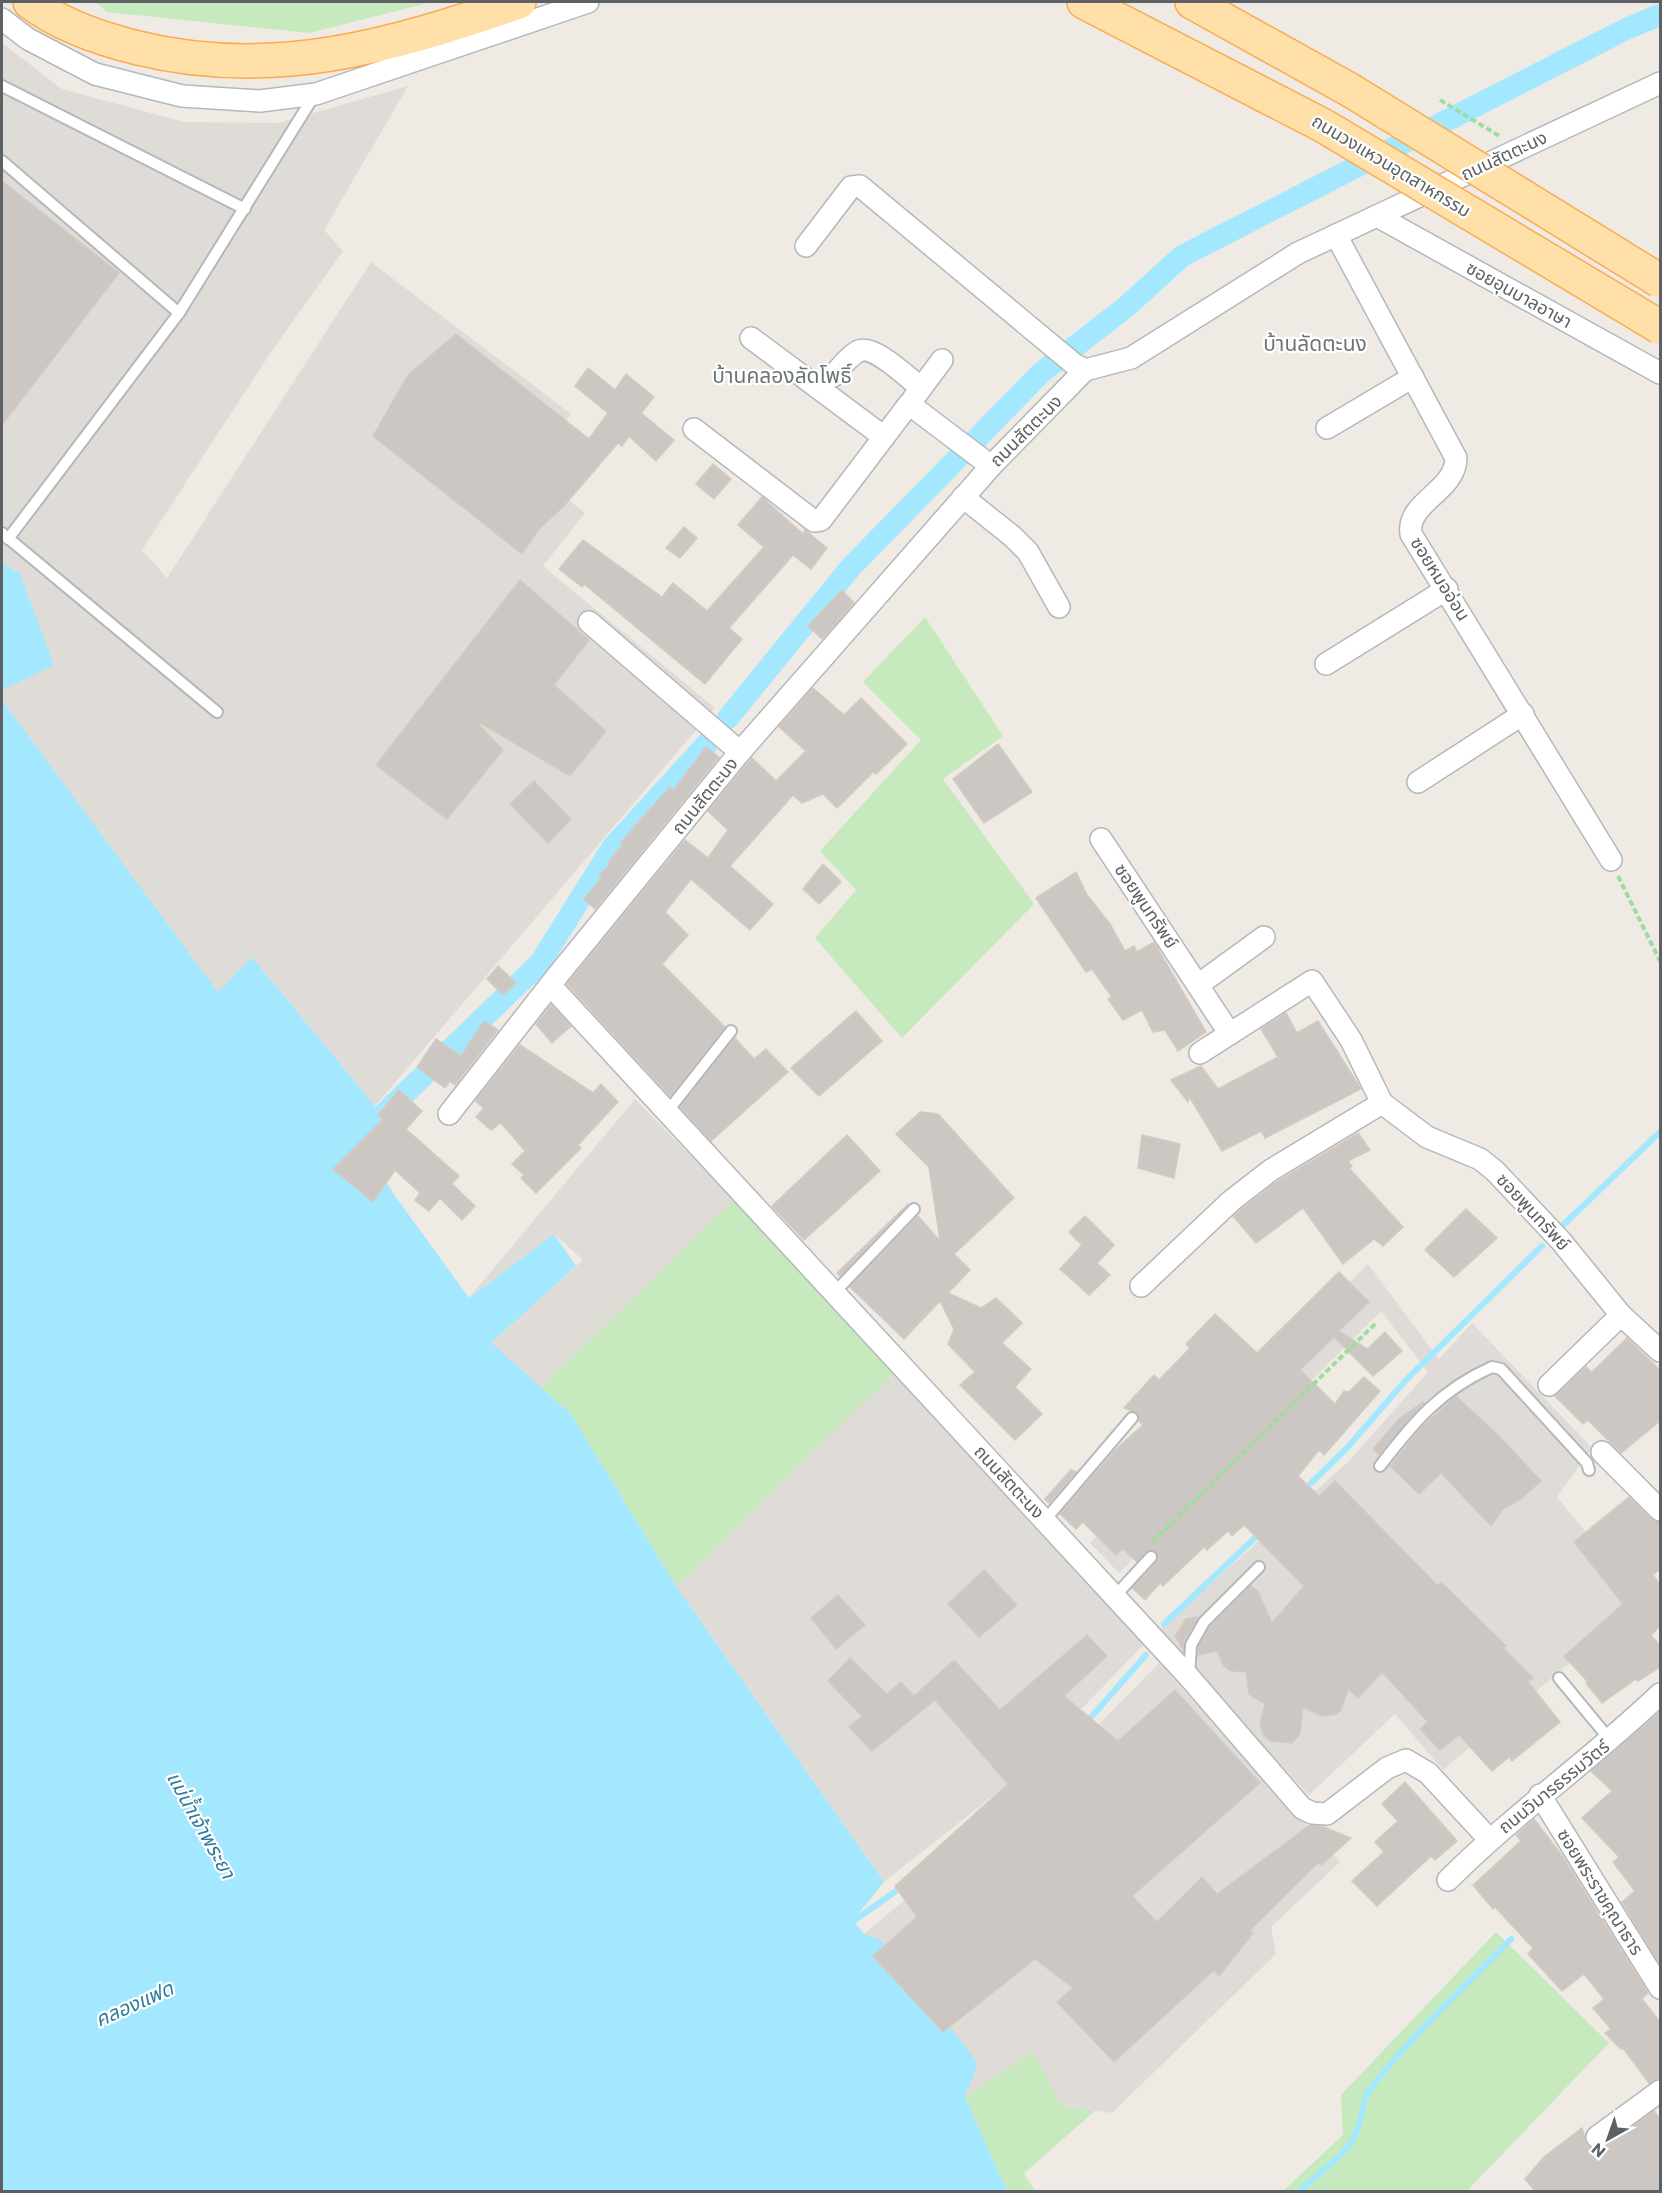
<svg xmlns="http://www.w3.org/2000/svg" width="1662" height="2193" viewBox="0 0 1662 2193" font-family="Commissioner,'Noto Sans Thai',sans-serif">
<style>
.industrial{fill:#dfdcd7}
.green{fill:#c6e9bd}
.water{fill:#a3e8ff}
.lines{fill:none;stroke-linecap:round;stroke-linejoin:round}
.stream{stroke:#a3e8ff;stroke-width:6}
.canal{stroke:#a3e8ff;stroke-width:22}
.building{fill:#ccc7c2;stroke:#d4cac1;stroke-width:1.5}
.service-casing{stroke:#b4b8bb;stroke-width:14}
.minor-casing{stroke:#b4b8bb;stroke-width:24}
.primary-casing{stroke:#fcaa4f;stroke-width:36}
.path{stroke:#9fdca4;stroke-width:4;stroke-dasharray:6 3;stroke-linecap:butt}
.service{stroke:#fff;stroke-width:10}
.minor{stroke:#fff;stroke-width:21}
.primary{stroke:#ffe0a8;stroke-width:33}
.primary-bridge-casing{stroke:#fcaa4f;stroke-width:36;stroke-linecap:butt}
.primary-bridge{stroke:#ffe0a8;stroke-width:33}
.labels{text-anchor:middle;stroke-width:4.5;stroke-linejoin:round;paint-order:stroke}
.street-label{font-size:18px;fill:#5b6165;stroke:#fff}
.water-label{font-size:20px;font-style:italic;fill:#317b9d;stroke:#fff}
.quarter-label{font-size:21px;fill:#6c7477;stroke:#fff}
</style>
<rect width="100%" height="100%" fill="#efeae3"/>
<g class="industrial">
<path d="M 2,43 L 62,89 L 184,122 L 278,123 L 408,86 L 324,230 L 343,251 L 271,352 L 142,550 L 167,578 L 371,262 L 571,414 L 527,467 L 585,513 L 543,566 L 715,708 L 375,1106 L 252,957 L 218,993 L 2,700 L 2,690 L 53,665 L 20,573 L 2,563 Z"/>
<path d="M 635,1099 L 734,1200 L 540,1389 L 490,1343 L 583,1260 L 554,1234 L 469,1298 Z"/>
<path d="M 1368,1264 L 1439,1359 L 1472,1323 L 1592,1448 L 1557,1497 L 1643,1601 L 1443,1770 L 1395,1714 L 1309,1795 L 1157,1632 L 1349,1461 L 1428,1372 L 1381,1311 L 1119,1573 L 1090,1543 Z"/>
<path d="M 894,1373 L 1145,1643 L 1013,1780 L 884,1882 L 676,1586 Z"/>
<path d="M 1159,1663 L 1340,1862 L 1271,1927 L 1276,1954 L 1112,2113 L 1062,2106 L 1033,2053 L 965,2097 L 864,1934 L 1020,1804 Z"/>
</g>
<g class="green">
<path d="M 95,2 L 432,2 L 309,33 L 107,12 Z"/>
<path d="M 925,617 L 1003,736 L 943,779 L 1034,904 L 902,1038 L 815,938 L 856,890 L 820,851 L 921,740 L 863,682 Z"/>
<path d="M 734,1200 L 894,1373 L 676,1586 L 571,1414 L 540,1389 Z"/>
<path d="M 1496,1932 L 1609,2043 L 1467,2191 L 1283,2191 L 1343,2135 L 1341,2095 Z"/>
<path d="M 1033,2052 L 1062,2106 L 1095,2111 L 1024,2173 L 1035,2191 L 1007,2191 L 965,2097 Z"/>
</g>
<g class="water">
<path d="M 2,563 L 20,573 L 54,665 L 2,690 Z"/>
<path d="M 2,700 L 218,992 L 252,957 L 375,1106 L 362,1140 L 393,1193 L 469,1298 L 554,1234 L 576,1266 L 491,1343 L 571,1414 L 676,1586 L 884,1882 L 853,1920 L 864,1934 L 881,1940 L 978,2063 L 965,2097 L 1007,2191 L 2,2191 Z"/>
</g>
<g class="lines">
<g class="stream">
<path d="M 1559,1229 L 1660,1132"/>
<path d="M 1304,1490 L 1347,1448 L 1406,1380 L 1542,1246"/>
<path d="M 1164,1624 L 1260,1533"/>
<path d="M 1085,1724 L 1146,1655"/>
<path d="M 848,1925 L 903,1886"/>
<path d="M 1298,2192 C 1314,2177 1349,2153 1356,2133 C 1365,2113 1358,2103 1375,2083 C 1416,2031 1465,1986 1511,1939"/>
</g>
<g class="canal">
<path d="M 728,718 L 851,567 L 1042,372 L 1126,307 L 1182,256 L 1628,28 L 1660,15"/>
<path d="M 341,1151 L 361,1136 L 540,963 L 612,848 L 713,737"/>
</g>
</g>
<g class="building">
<path d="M 2,181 L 119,273 L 2,425 Z"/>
<path d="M 456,334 L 589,439 L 608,413 L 575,386 L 588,368 L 615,390 L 626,374 L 654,397 L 641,413 L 674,440 L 656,461 L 629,436 L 622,446 L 618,443 L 563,507 L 539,529 L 522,554 L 373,436 L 408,375 Z"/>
<path d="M 713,464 L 731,479 L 714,499 L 696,484 Z"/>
<path d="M 762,497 L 803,534 L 805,530 L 827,548 L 811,569 L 793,555 L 729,628 L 742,639 L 705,684 L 584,584 L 582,587 L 559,569 L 583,540 L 662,597 L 673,583 L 707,611 L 764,547 L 738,525 Z"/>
<path d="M 684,527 L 697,538 L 680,558 L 666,548 Z"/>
<path d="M 520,580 L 589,640 L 554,685 L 606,731 L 570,776 L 480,723 L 479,725 L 503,750 L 447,819 L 376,765 Z"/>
<path d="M 842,590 L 854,603 L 822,639 L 808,626 Z"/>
<path d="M 813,688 L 844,715 L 861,698 L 907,744 L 876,774 L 873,772 L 837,808 L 823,794 L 802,803 L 793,795 L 730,866 L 773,904 L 750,930 L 691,879 L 665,912 L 688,935 L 662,964 L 725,1027 L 670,1096 L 567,984 L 685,840 L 708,858 L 728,830 L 708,811 L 752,758 L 776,781 L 806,751 L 779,727 Z"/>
<path d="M 998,744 L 1032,792 L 984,823 L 953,779 Z"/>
<path d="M 706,747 L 719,757 L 595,909 L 584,899 L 601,879 L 599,876 L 610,864 L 608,863 L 623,844 L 621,842 L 670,787 L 673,791 Z"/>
<path d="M 534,781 L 571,819 L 548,843 L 510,804 Z"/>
<path d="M 823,864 L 841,882 L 819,904 L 803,889 Z"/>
<path d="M 1076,872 L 1087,895 L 1110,924 L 1125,951 L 1134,946 L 1137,952 L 1154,942 L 1206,1032 L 1178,1051 L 1165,1030 L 1153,1032 L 1142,1010 L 1123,1020 L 1108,999 L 1112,997 L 1092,969 L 1086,972 L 1036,898 Z"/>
<path d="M 498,966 L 516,983 L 503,995 L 487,979 Z"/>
<path d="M 551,1005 L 571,1026 L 552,1043 L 536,1024 Z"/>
<path d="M 856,1011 L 882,1041 L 819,1096 L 791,1068 Z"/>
<path d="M 1286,1013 L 1297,1033 L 1318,1021 L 1361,1089 L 1265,1138 L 1261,1131 L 1222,1151 L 1189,1096 L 1188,1102 L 1171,1080 L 1201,1066 L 1218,1089 L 1278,1057 L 1261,1029 Z"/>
<path d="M 484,1021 L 498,1030 L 455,1085 L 450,1081 L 445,1088 L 417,1067 L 436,1039 L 461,1056 Z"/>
<path d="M 735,1038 L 754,1059 L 766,1049 L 788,1072 L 711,1141 L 680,1107 Z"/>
<path d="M 520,1045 L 593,1093 L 601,1084 L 618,1102 L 578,1145 L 581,1148 L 536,1193 L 521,1178 L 524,1175 L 512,1164 L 525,1151 L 501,1123 L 491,1130 L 476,1117 L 484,1108 L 475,1101 Z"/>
<path d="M 399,1090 L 422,1111 L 406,1129 L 459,1176 L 452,1184 L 475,1206 L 462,1220 L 440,1198 L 429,1211 L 415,1200 L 420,1193 L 395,1170 L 373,1202 L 333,1169 L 383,1119 L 378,1115 Z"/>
<path d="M 920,1112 L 938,1114 L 1014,1198 L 954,1254 L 970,1270 L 948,1293 L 981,1308 L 996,1298 L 1022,1323 L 1002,1343 L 1031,1369 L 1015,1387 L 1042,1414 L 1015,1440 L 960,1385 L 975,1372 L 948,1344 L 954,1329 L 940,1301 L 904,1339 L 850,1287 L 918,1216 L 940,1241 L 929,1167 L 896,1134 Z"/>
<path d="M 1358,1133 L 1370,1150 L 1348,1161 L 1352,1166 L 1349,1168 L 1403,1227 L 1383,1246 L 1374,1239 L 1343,1264 L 1303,1208 L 1256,1243 L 1233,1216 L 1278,1181 Z"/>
<path d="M 847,1135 L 880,1171 L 804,1240 L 772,1206 Z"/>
<path d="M 1142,1135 L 1180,1144 L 1174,1178 L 1138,1168 Z"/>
<path d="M 908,1204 L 840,1276 L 837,1273 Z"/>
<path d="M 1466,1209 L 1497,1238 L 1454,1277 L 1425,1250 Z"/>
<path d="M 1085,1216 L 1114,1245 L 1097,1263 L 1110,1275 L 1089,1295 L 1060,1269 L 1082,1245 L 1069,1232 Z"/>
<path d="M 1339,1272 L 1369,1302 L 1339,1331 L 1367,1349 L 1385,1332 L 1402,1351 L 1373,1376 L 1334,1337 L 1300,1370 L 1335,1404 L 1344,1391 L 1349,1392 L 1364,1377 L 1380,1391 L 1324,1455 L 1319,1450 L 1298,1476 L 1319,1496 L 1335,1481 L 1438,1586 L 1441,1582 L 1506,1646 L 1503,1648 L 1533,1678 L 1528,1682 L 1560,1722 L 1512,1761 L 1509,1757 L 1492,1771 L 1459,1735 L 1440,1750 L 1420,1729 L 1428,1722 L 1382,1672 L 1358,1698 L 1348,1689 L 1341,1710 L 1336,1714 L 1322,1716 L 1303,1707 L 1300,1734 L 1292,1743 L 1271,1741 L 1264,1736 L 1260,1725 L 1265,1704 L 1249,1694 L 1246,1672 L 1231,1671 L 1224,1666 L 1217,1651 L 1198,1655 L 1198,1647 L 1210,1627 L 1251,1586 L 1258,1592 L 1272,1623 L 1304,1586 L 1244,1525 L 1232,1536 L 1228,1531 L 1207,1550 L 1204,1547 L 1163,1586 L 1160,1583 L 1145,1600 L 1132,1588 L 1157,1562 L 1156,1552 L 1148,1550 L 1137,1562 L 1123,1549 L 1116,1555 L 1083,1522 L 1076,1529 L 1060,1514 L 1115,1450 L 1143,1425 L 1139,1421 L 1137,1413 L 1124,1408 L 1154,1375 L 1159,1380 L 1190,1348 L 1186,1344 L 1215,1314 L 1257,1353 Z"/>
<path d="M 1627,1338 L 1660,1370 L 1660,1421 L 1621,1453 L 1588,1420 L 1583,1424 L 1555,1396 L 1586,1367 L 1592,1372 Z"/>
<path d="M 1456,1396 L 1498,1435 L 1541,1481 L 1521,1499 L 1502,1510 L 1491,1526 L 1441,1473 L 1419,1494 L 1390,1466 L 1422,1427 Z"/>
<path d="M 1423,1402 L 1424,1403 L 1379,1455 L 1373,1449 L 1400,1418 Z"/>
<path d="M 1071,1470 L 1076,1472 L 1049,1503 L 1045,1499 Z"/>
<path d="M 1629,1497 L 1651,1519 L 1660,1522 L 1660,1569 L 1653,1575 L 1660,1585 L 1660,1626 L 1651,1635 L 1660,1646 L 1660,1667 L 1638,1681 L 1636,1679 L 1602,1703 L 1586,1683 L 1588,1682 L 1564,1656 L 1623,1604 L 1574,1542 Z"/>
<path d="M 984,1570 L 1017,1605 L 979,1637 L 948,1604 Z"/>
<path d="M 838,1595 L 865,1625 L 836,1649 L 811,1618 Z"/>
<path d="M 1195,1617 L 1198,1618 L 1184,1641 L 1183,1650 L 1175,1636 L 1186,1619 Z"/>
<path d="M 1087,1635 L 1107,1656 L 1064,1696 L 1118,1741 L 1175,1690 L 1260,1783 L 1132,1896 L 1157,1922 L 1202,1877 L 1217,1894 L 1310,1825 L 1324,1827 L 1351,1838 L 1321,1865 L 1318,1863 L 1250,1930 L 1253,1933 L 1219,1976 L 1214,1970 L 1114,2062 L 1057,2002 L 1073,1988 L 1035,1959 L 943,2032 L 873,1956 L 917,1917 L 895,1886 L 1008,1784 L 935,1700 L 872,1751 L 849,1727 L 862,1716 L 828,1681 L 850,1658 L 887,1694 L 901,1682 L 914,1696 L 954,1660 L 1000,1710 Z"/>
<path d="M 1660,1712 L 1660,1965 L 1622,1902 L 1635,1891 L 1613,1862 L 1619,1857 L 1582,1818 L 1612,1791 L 1591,1771 Z"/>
<path d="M 1405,1782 L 1457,1841 L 1435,1860 L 1431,1856 L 1377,1906 L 1352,1881 L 1384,1852 L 1375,1842 L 1398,1821 L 1382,1804 Z"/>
<path d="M 1534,1819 L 1563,1857 L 1648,1993 L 1642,1999 L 1660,2022 L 1660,2079 L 1649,2083 L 1623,2048 L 1621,2049 L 1605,2033 L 1611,2029 L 1593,2008 L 1604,1999 L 1584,1974 L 1562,1991 L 1528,1954 L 1533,1948 L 1495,1907 L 1493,1909 L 1473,1885 L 1521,1841 L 1516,1835 Z"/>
<path d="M 1654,2111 L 1660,2119 L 1660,2192 L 1536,2192 L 1525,2179 L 1544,2157 L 1582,2128 L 1587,2145 L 1599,2150 Z"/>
</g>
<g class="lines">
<defs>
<g id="service">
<path d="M 2,86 L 245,209"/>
<path d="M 2,161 L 179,313"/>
<path d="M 2,533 L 217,712"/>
<path d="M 8,539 L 179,313 L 315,94"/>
<path d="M 667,1112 L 731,1031"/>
<path d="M 835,1292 L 914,1209"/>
<path d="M 1380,1466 C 1413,1423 1440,1390 1492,1367 L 1501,1369 L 1587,1463 L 1589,1470"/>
<path d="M 1045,1520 L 1132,1418"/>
<path d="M 1115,1596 L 1151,1557"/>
<path d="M 1189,1677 L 1191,1645 L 1204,1622 L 1259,1567"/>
<path d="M 1559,1678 L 1611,1741"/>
</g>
<g id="minor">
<path d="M 2,19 L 28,39 L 95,74 L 182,96 L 260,101 L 316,94 L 588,2"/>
<path d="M 1377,216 L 1660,373"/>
<path d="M 1336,235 L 1456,458 C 1456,491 1406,502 1411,534 L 1611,860"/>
<path d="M 806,246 L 851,187 L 860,186 L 1074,364 L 1085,370"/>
<path d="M 751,338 L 884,437"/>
<path d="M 833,376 C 840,368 848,357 857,352 C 872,342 908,378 921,388"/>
<path d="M 913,399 L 942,360"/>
<path d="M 1327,428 L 1413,377"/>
<path d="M 694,429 L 814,521 L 821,520 L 909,404 L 991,466"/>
<path d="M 963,497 L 1012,536 L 1028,552 L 1059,607"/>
<path d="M 589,622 L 740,752"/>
<path d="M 1326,664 L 1447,589"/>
<path d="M 1418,782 L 1523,714"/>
<path d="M 1101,839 L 1230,1034"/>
<path d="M 550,985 L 1189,1677 L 1302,1808 L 1312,1813 L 1327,1814 L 1387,1768 L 1406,1760 L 1428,1773 L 1489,1839"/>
<path d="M 1198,985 L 1264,937"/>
<path d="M 1200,1053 L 1312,981 L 1351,1040 L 1382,1103 L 1427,1137 L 1480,1159 L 1495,1171 L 1561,1241 L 1621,1315 L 1660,1351"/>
<path d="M 449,1114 L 558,975 L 740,752 L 991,466 L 1085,370 L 1131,358 L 1298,253 L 1660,83"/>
<path d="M 1141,1286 L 1231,1201 L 1271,1170 L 1382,1103"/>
<path d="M 1549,1385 L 1621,1315"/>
<path d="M 1602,1452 L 1660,1510"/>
<path d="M 1540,1795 L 1660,1988"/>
<path d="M 1448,1880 C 1515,1813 1592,1759 1660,1694"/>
<path d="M 1597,2137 L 1660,2091"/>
</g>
<g id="primary">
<path d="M 30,2 C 60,25 101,39 138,48 C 273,81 392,46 519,2"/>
<path d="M 1084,2 L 1324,126"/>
<path d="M 1192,2 L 1350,90"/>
</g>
</defs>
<use href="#service" class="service-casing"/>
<use href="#minor" class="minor-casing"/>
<use href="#primary" class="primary-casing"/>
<g class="path">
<path d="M 1440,100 L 1501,137"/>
<path d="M 1618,876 L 1660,961"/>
<path d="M 1152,1542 L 1376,1323"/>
</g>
<use href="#service" class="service"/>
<use href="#minor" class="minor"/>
<use href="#primary" class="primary"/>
<defs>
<g id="primary-bridge">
<path d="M 1350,90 L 1660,281"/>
<path d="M 1324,126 L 1660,327"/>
</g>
</defs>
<use href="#primary-bridge" class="primary-bridge-casing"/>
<use href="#primary-bridge" class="primary-bridge"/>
</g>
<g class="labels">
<g class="street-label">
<text transform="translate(1504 156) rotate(-25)" y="6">ถนนสัตตะนง</text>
<text transform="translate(1391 166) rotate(31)" y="6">ถนนวงแหวนอุตสาหกรรม</text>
<text transform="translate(1519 295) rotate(29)" y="6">ซอยอุนบาลอาษา</text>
<text transform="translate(1026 431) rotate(-45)" y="6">ถนนสัตตะนง</text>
<text transform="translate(1440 579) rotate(58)" y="6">ซอยหมออ่อน</text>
<text transform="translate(705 796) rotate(-51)" y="6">ถนนสัตตะนง</text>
<text transform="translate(1146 906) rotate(56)" y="6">ซอยพูนทรัพย์</text>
<text transform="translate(1533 1212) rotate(47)" y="6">ซอยพูนทรัพย์</text>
<text transform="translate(1009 1482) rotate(47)" y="6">ถนนสัตตะนง</text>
<text transform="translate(1554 1787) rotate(-39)" y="6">ถนนวิมารธรรมวัตร์</text>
<text transform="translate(1600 1892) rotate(58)" y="6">ซอยพระราชคุณาธาร</text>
</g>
<g class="water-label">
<text transform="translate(201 1825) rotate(61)" y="7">แม่น้ำเจ้าพระยา</text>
<text transform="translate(134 2004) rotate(-24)" y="7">คลองแฟด</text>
</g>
<g class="quarter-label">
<text x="1315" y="351">บ้านลัดตะนง</text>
<text x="782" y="383">บ้านคลองลัดโพธิ์</text>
</g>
</g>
<rect width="1662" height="2193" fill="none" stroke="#5b6165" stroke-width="6"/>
<g transform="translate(1608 2139) rotate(220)" stroke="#ffffff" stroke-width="4.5" paint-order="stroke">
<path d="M0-4.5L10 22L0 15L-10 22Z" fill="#5b6165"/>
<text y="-9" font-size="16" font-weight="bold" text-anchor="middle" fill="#5b6165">N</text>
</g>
</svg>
